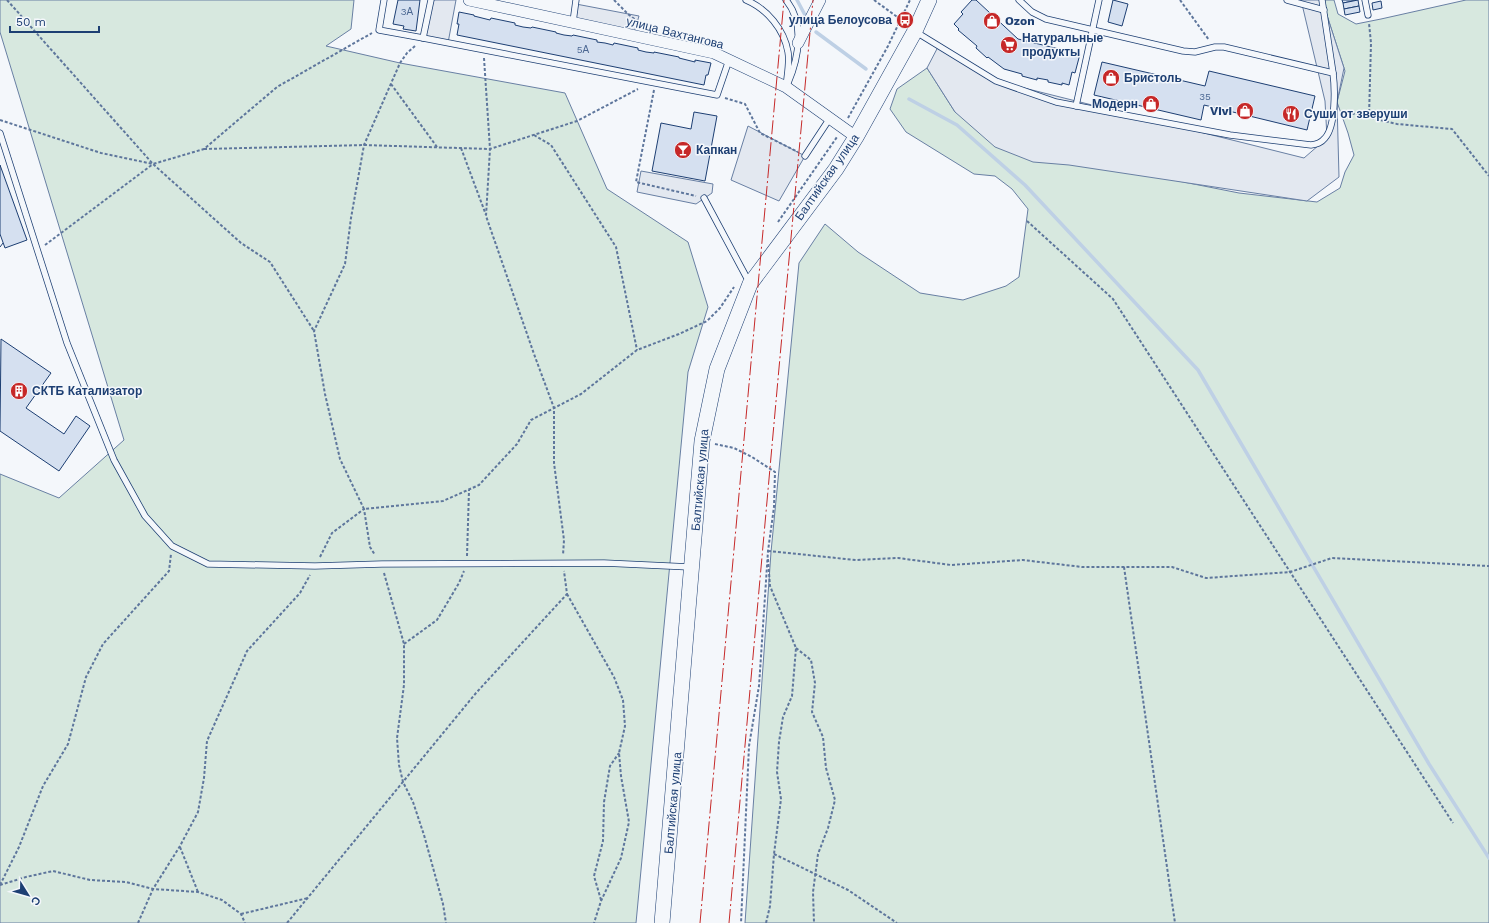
<svg xmlns="http://www.w3.org/2000/svg" width="1489" height="923" viewBox="0 0 1489 923" font-family="'Work Sans',sans-serif">
<style>
.green{fill:#d7e8df;stroke:#687fa3}
.parking{fill:#e3e8f0;stroke:#687fa3}
.lines{fill:none;stroke-linecap:round;stroke-linejoin:round}
.stream{stroke:#bed0e5;stroke-width:3.5}
.building{fill:#d5e0f0;stroke:#1d3f73}
.service-casing{stroke:#1d3f73;stroke-width:7}
.minor-casing{stroke:#1d3f73;stroke-width:12}
.secondary-casing{stroke:#1d3f73;stroke-width:16}
.path{stroke:#5e769c;stroke-width:2;stroke-dasharray:3 2;stroke-linecap:butt}
.service{stroke:#f4f7fb;stroke-width:5.5}
.minor{stroke:#f4f7fb;stroke-width:11}
.secondary{stroke:#f4f7fb;stroke-width:15}
.fence{stroke:#1d3f73;stroke-width:1;stroke-dasharray:5 2;stroke-linecap:butt}
.power{stroke:#c62828;stroke-width:1;stroke-dasharray:14 3 2 3;stroke-linecap:butt}
.labels{text-anchor:middle;stroke-width:3;stroke-linejoin:round;paint-order:stroke}
.number-label{font-size:10px;fill:#4b6792}
.poi-label{font-size:12px;font-weight:bold;fill:#1d3f73;stroke:#f4f7fb;text-anchor:start}
.street-label{font-size:12px;fill:#1d3f73;stroke:#f4f7fb}
</style>
<rect width="100%" height="100%" fill="#f4f7fb"/>
<g class="green">
<path d="M 0,0 L 354,0 L 351,29 L 326,46 L 400,63 L 565,93 L 607,189 L 688,242 L 708,307 L 688,372 L 636,923 L 0,923 L 0,474 L 59,498 L 124,440 L 0,32 Z"/>
<path d="M 1322,0 L 1334,0 L 1338,14 L 1356,24 L 1381,19 L 1466,0 L 1489,0 L 1489,923 L 745,923 L 771,552 L 799,263 L 825,224 L 858,252 L 920,293 L 963,300 L 1006,286 L 1019,277 L 1028,209 L 1012,189 L 995,176 L 974,174 L 906,132 L 890,109 L 897,89 L 927,68 L 955,112 L 1118,169 L 1239,193 L 1317,202 L 1340,188 L 1345,172 L 1354,155 L 1348,133 L 1337,102 L 1345,71 Z"/>
</g>
<g class="parking">
<path d="M 431,0 L 456,0 L 448,43 L 423,38 Z"/>
<path d="M 1301,0 L 1322,0 L 1344,68 L 1337,102 L 1339,177 L 1307,201 L 1069,165 L 1033,162 L 995,147 L 955,112 L 927,68 L 939,45 L 996,81 L 1304,158 L 1327,138 L 1325,101 Z"/>
<path d="M 576,4 L 639,16 L 633,36 L 573,22 Z"/>
<path d="M 748,126 L 805,156 L 779,201 L 731,180 Z"/>
<path d="M 641,171 L 713,184 L 712,193 L 696,204 L 637,192 Z"/>
</g>
<g class="lines">
<g class="stream">
<path d="M 797,0 L 805,15"/>
<path d="M 816,32 L 866,69"/>
<path d="M 909,99 L 957,125 L 1025,185 L 1198,370 L 1429,764 L 1489,858"/>
</g>
</g>
<g class="building">
<path d="M 398,0 L 420,0 L 416,31 L 403,29 L 404,26 L 393,24 Z"/>
<path d="M 972,0 L 976,0 L 1018,39 L 1080,54 L 1075,73 L 1072,72 L 1069,85 L 1062,83 L 1062,85 L 1048,82 L 1048,80 L 1037,78 L 1037,80 L 1022,76 L 1022,74 L 1004,69 L 988,57 L 987,58 L 976,48 L 977,46 L 958,30 L 959,29 L 954,24 L 963,14 L 961,12 Z"/>
<path d="M 1113,0 L 1128,4 L 1122,26 L 1108,22 Z"/>
<path d="M 1342,0 L 1358,0 L 1343,3 Z"/>
<path d="M 1358,0 L 1359,6 L 1344,9 L 1343,3 Z"/>
<path d="M 1381,1 L 1382,8 L 1373,10 L 1372,3 Z"/>
<path d="M 1359,6 L 1360,12 L 1345,15 L 1344,9 Z"/>
<path d="M 459,12 L 474,15 L 474,16 L 490,20 L 491,18 L 515,23 L 515,25 L 523,27 L 531,28 L 532,27 L 556,32 L 556,33 L 564,35 L 572,36 L 573,35 L 597,40 L 597,42 L 605,43 L 613,45 L 614,43 L 638,48 L 638,50 L 646,52 L 654,53 L 654,52 L 679,57 L 679,58 L 695,62 L 695,60 L 711,63 L 708,75 L 706,75 L 704,85 L 457,35 L 459,24 L 457,24 Z"/>
<path d="M 1102,62 L 1205,86 L 1209,71 L 1315,96 L 1307,130 L 1204,105 L 1201,120 L 1094,95 Z"/>
<path d="M 694,112 L 717,116 L 705,181 L 652,171 L 661,123 L 691,129 Z"/>
<path d="M 0,165 L 27,240 L 5,248 L 0,234 Z"/>
<path d="M 1,339 L 51,373 L 26,408 L 64,434 L 76,416 L 90,426 L 59,471 L 0,431 Z"/>
</g>
<g class="lines">
<defs>
<g id="service">
<path d="M 384,0 L 379,30 L 423,38 L 431,0"/>
<path d="M 746,0 C 767,9 784,29 788,52 C 790,63 787,76 786,87"/>
<path d="M 786,0 C 805,23 799,57 788,83"/>
<path d="M 1287,0 L 1324,10"/>
<path d="M 1322,0 L 1333,73"/>
<path d="M 1365,0 L 1368,15"/>
<path d="M 573,22 L 576,0"/>
<path d="M 916,32 L 996,81 L 1056,102 L 1230,135 L 1311,145 C 1317,144 1321,143 1325,138 C 1336,126 1335,88 1333,73 L 1224,47 L 1215,47 L 1195,52 L 1183,51 L 1046,19 L 1032,12 L 1019,0"/>
<path d="M 423,38 L 717,95 L 729,60"/>
<path d="M 1076,106 L 1099,0"/>
<path d="M 0,133 L 67,343 L 114,460 L 145,516 L 172,546 L 208,564 L 315,566 L 382,564 L 604,563 L 690,567"/>
<path d="M 805,156 L 830,118"/>
<path d="M 704,198 L 749,282"/>
</g>
<g id="minor">
<path d="M 469,0 L 714,53 L 786,87 L 856,137"/>
<path d="M 798,43 L 820,0"/>
</g>
<path id="secondary" d="M 662,923 L 702,441 L 717,369 L 750,284 L 836,169 L 856,137 L 915,31 L 929,0"/>
</defs>
<use href="#service" class="service-casing"/>
<use href="#minor" class="minor-casing"/>
<use href="#secondary" class="secondary-casing"/>
<g class="path">
<path d="M 7,0 L 153,164 L 241,243 L 270,262 L 314,331"/>
<path d="M 614,0 L 628,14 L 642,25"/>
<path d="M 874,0 L 900,19"/>
<path d="M 1180,0 L 1209,40"/>
<path d="M 415,46 L 407,53 L 400,63 L 364,145 L 351,218 L 345,264 L 314,331 L 325,394 L 340,459 L 364,509 L 443,501 L 479,485 L 517,444 L 531,420 L 581,394 L 637,350 L 679,334 L 707,321 L 720,308 L 734,287"/>
<path d="M 484,58 L 490,149 L 486,216 L 534,354 L 554,408 L 554,463 L 564,540 L 563,555"/>
<path d="M 391,84 L 437,147"/>
<path d="M 654,90 L 636,182 L 696,196"/>
<path d="M 725,98 L 745,104 L 760,133 L 798,152"/>
<path d="M 1342,111 L 1397,124 L 1452,129 L 1489,176"/>
<path d="M 1369,117 L 1371,43 L 1369,23"/>
<path d="M 848,118 L 888,46 L 910,0"/>
<path d="M 0,120 L 101,153 L 153,164 L 204,149 L 277,87 L 372,33"/>
<path d="M 534,135 L 551,145 L 616,247 L 637,350"/>
<path d="M 461,148 L 486,215"/>
<path d="M 204,149 L 364,145 L 490,149 L 577,121 L 638,89"/>
<path d="M 1027,221 L 1113,299 L 1453,823"/>
<path d="M 778,222 L 837,137"/>
<path d="M 45,245 L 153,164"/>
<path d="M 715,444 L 734,448 L 752,457 L 775,472 L 774,507 L 768,551 L 759,686 L 749,746 L 741,923"/>
<path d="M 768,551 L 856,560 L 898,558 L 951,565 L 1023,560 L 1082,567 L 1172,567 L 1206,578 L 1290,572 L 1332,558 L 1489,566"/>
<path d="M 467,556 L 469,490"/>
<path d="M 320,557 L 332,533 L 364,509 L 370,547 L 375,555"/>
<path d="M 1124,567 L 1175,923"/>
<path d="M 384,573 L 404,644 L 404,685 L 397,738 L 399,765 L 403,782 L 413,802 L 424,835 L 443,904 L 446,923"/>
<path d="M 567,594 L 614,677 L 623,700 L 625,726 L 619,753 L 621,776 L 629,822 L 621,858 L 601,901 L 594,923"/>
<path d="M 404,644 L 437,620 L 459,583 L 464,571"/>
<path d="M 796,648 L 811,660 L 815,683 L 812,712 L 823,737 L 826,768 L 835,800 L 828,828 L 818,854 L 813,892 L 814,923"/>
<path d="M 180,847 L 198,892"/>
<path d="M 774,854 L 848,890 L 897,923"/>
<path d="M 0,885 L 19,847 L 43,786 L 68,744 L 86,677 L 103,644 L 169,571 L 171,554"/>
<path d="M 0,885 L 26,877 L 53,871 L 90,880 L 126,882 L 153,889 L 198,892 L 222,900 L 241,914 L 245,923"/>
<path d="M 601,900 L 594,876 L 603,841 L 604,802 L 610,766 L 619,753"/>
<path d="M 241,914 L 308,898"/>
<path d="M 138,923 L 153,889 L 180,846 L 198,812 L 204,778 L 207,741 L 247,651 L 300,593 L 310,575"/>
<path d="M 287,923 L 476,693 L 567,594 L 564,571"/>
<path d="M 766,923 L 770,906 L 774,854 L 781,799 L 777,772 L 779,742 L 783,717 L 792,696 L 796,648 L 770,586 L 768,559"/>
</g>
<use href="#service" class="service"/>
<use href="#minor" class="minor"/>
<use href="#secondary" class="secondary"/>
<path class="fence" d="M 0,247 L 3,243"/>
<g class="power">
<path d="M 700,923 L 784,0"/>
<path d="M 729,923 L 780,357 L 813,0"/>
</g>
</g>
<defs>
<symbol id="bus-disc" viewBox="-11 -11 22 22"><circle r="9.5" fill="#c62828" stroke="#f4f7fb"/><path d="M-5-6H5V4H4V6H2V4H-2V6H-4V4H-5ZM-3.5-4V0h7V-4ZM-3.5 1.2v1.5H-2V1.2ZM2 1.2v1.5H3.5V1.2Z" fill="#fff"/></symbol>
<symbol id="shop-disc" viewBox="-11 -11 22 22"><circle r="9.5" fill="#c62828" stroke="#f4f7fb"/><path d="M-5-2.5h2.3a2.7 3.5 0 0 1 5.4 0H5L5.5 6h-11ZM-1.5-2.5h3a1.5 2.3 0 0 0-3 0Z" fill="#fff"/></symbol>
<symbol id="supermarket-disc" viewBox="-11 -11 22 22"><circle r="9.5" fill="#c62828" stroke="#f4f7fb"/><path d="M-6-5.5h2.5l.6 2H6L4.5 2H-2.5L-4.4-4H-6ZM-1.5 3.2a1.3 1.3 0 1 0 .1 0ZM3 3.2a1.3 1.3 0 1 0 .1 0Z" fill="#fff"/></symbol>
<symbol id="restaurant-disc" viewBox="-11 -11 22 22"><circle r="9.5" fill="#c62828" stroke="#f4f7fb"/><path d="M-5-6h1v4h1v-4h1v4h1v-4h1v5L-1.5 .5V6h-2V.5L-5-1ZM5-6V6H3V1.5H1.5Q1.5-4 5-6Z" fill="#fff"/></symbol>
<symbol id="bar-disc" viewBox="-11 -11 22 22"><circle r="9.5" fill="#c62828" stroke="#f4f7fb"/><path d="M-6-5H6L.8 .8V4.5H3.5V6h-7V4.5H-.8V.8Z" fill="#fff"/></symbol>
<symbol id="building-disc" viewBox="-11 -11 22 22"><circle r="9.5" fill="#c62828" stroke="#f4f7fb"/><path d="M-4-6H4V6H1V3H-1V6H-4ZM-2.5-4.3h1.7v1.8h-1.7ZM.8-4.3h1.7v1.8H.8ZM-2.5-1h1.7V.8h-1.7ZM.8-1h1.7V.8H.8Z" fill="#fff"/></symbol>
</defs>
<g fill-rule="evenodd">
<use href="#bus-disc" x="895" y="10" width="20" height="20"/>
<use href="#shop-disc" x="982" y="11" width="20" height="20"/>
<use href="#supermarket-disc" x="999" y="35" width="20" height="20"/>
<use href="#shop-disc" x="1101" y="68" width="20" height="20"/>
<use href="#shop-disc" x="1141" y="94" width="20" height="20"/>
<use href="#shop-disc" x="1235" y="101" width="20" height="20"/>
<use href="#restaurant-disc" x="1281" y="104" width="20" height="20"/>
<use href="#bar-disc" x="673" y="140" width="20" height="20"/>
<use href="#building-disc" x="9" y="381" width="20" height="20"/>
</g>
<g class="labels">
<g class="number-label">
<text x="407" y="15">3А</text>
<text x="583" y="53">5А</text>
<text x="1205" y="100">35</text>
</g>
<g class="poi-label">
<text x="892" y="24" text-anchor="end">улица Белоусова</text>
<text x="1005" y="25">Ozon</text>
<text x="1022" y="42">Натуральные<tspan x="1022" dy="14">продукты</tspan></text>
<text x="1124" y="82">Бристоль</text>
<text x="1138" y="108" text-anchor="end">Модерн</text>
<text x="1232" y="115" text-anchor="end">Vivi</text>
<text x="1304" y="118">Суши от зверуши</text>
<text x="696" y="154">Капкан</text>
<text x="32" y="395">СКТБ Катализатор</text>
</g>
<g class="street-label">
<text transform="translate(675 33) rotate(14)" y="4">улица Вахтангова</text>
<text transform="translate(827 177) rotate(-55)" y="4">Балтийская улица</text>
<text transform="translate(700 480) rotate(-85)" y="4">Балтийская улица</text>
<text transform="translate(673 803) rotate(-85)" y="4">Балтийская улица</text>
</g>
</g>
<g transform="translate(28 895) rotate(127)" stroke="#f4f7fb" stroke-width="3" paint-order="stroke">
<path d="M0-3L7 15L0 10L-7 15Z" fill="#1d3f73"/>
<text y="-6" font-size="11" font-weight="bold" text-anchor="middle" fill="#1d3f73">С</text>
</g>
<path d="M10 26v6h89v-6" fill="none" stroke="#1d3f73" stroke-width="2"/>
<text x="16" y="26" font-size="12" fill="#1d3f73" stroke="#f4f7fb" stroke-width="3" paint-order="stroke">50 m</text>
</svg>
